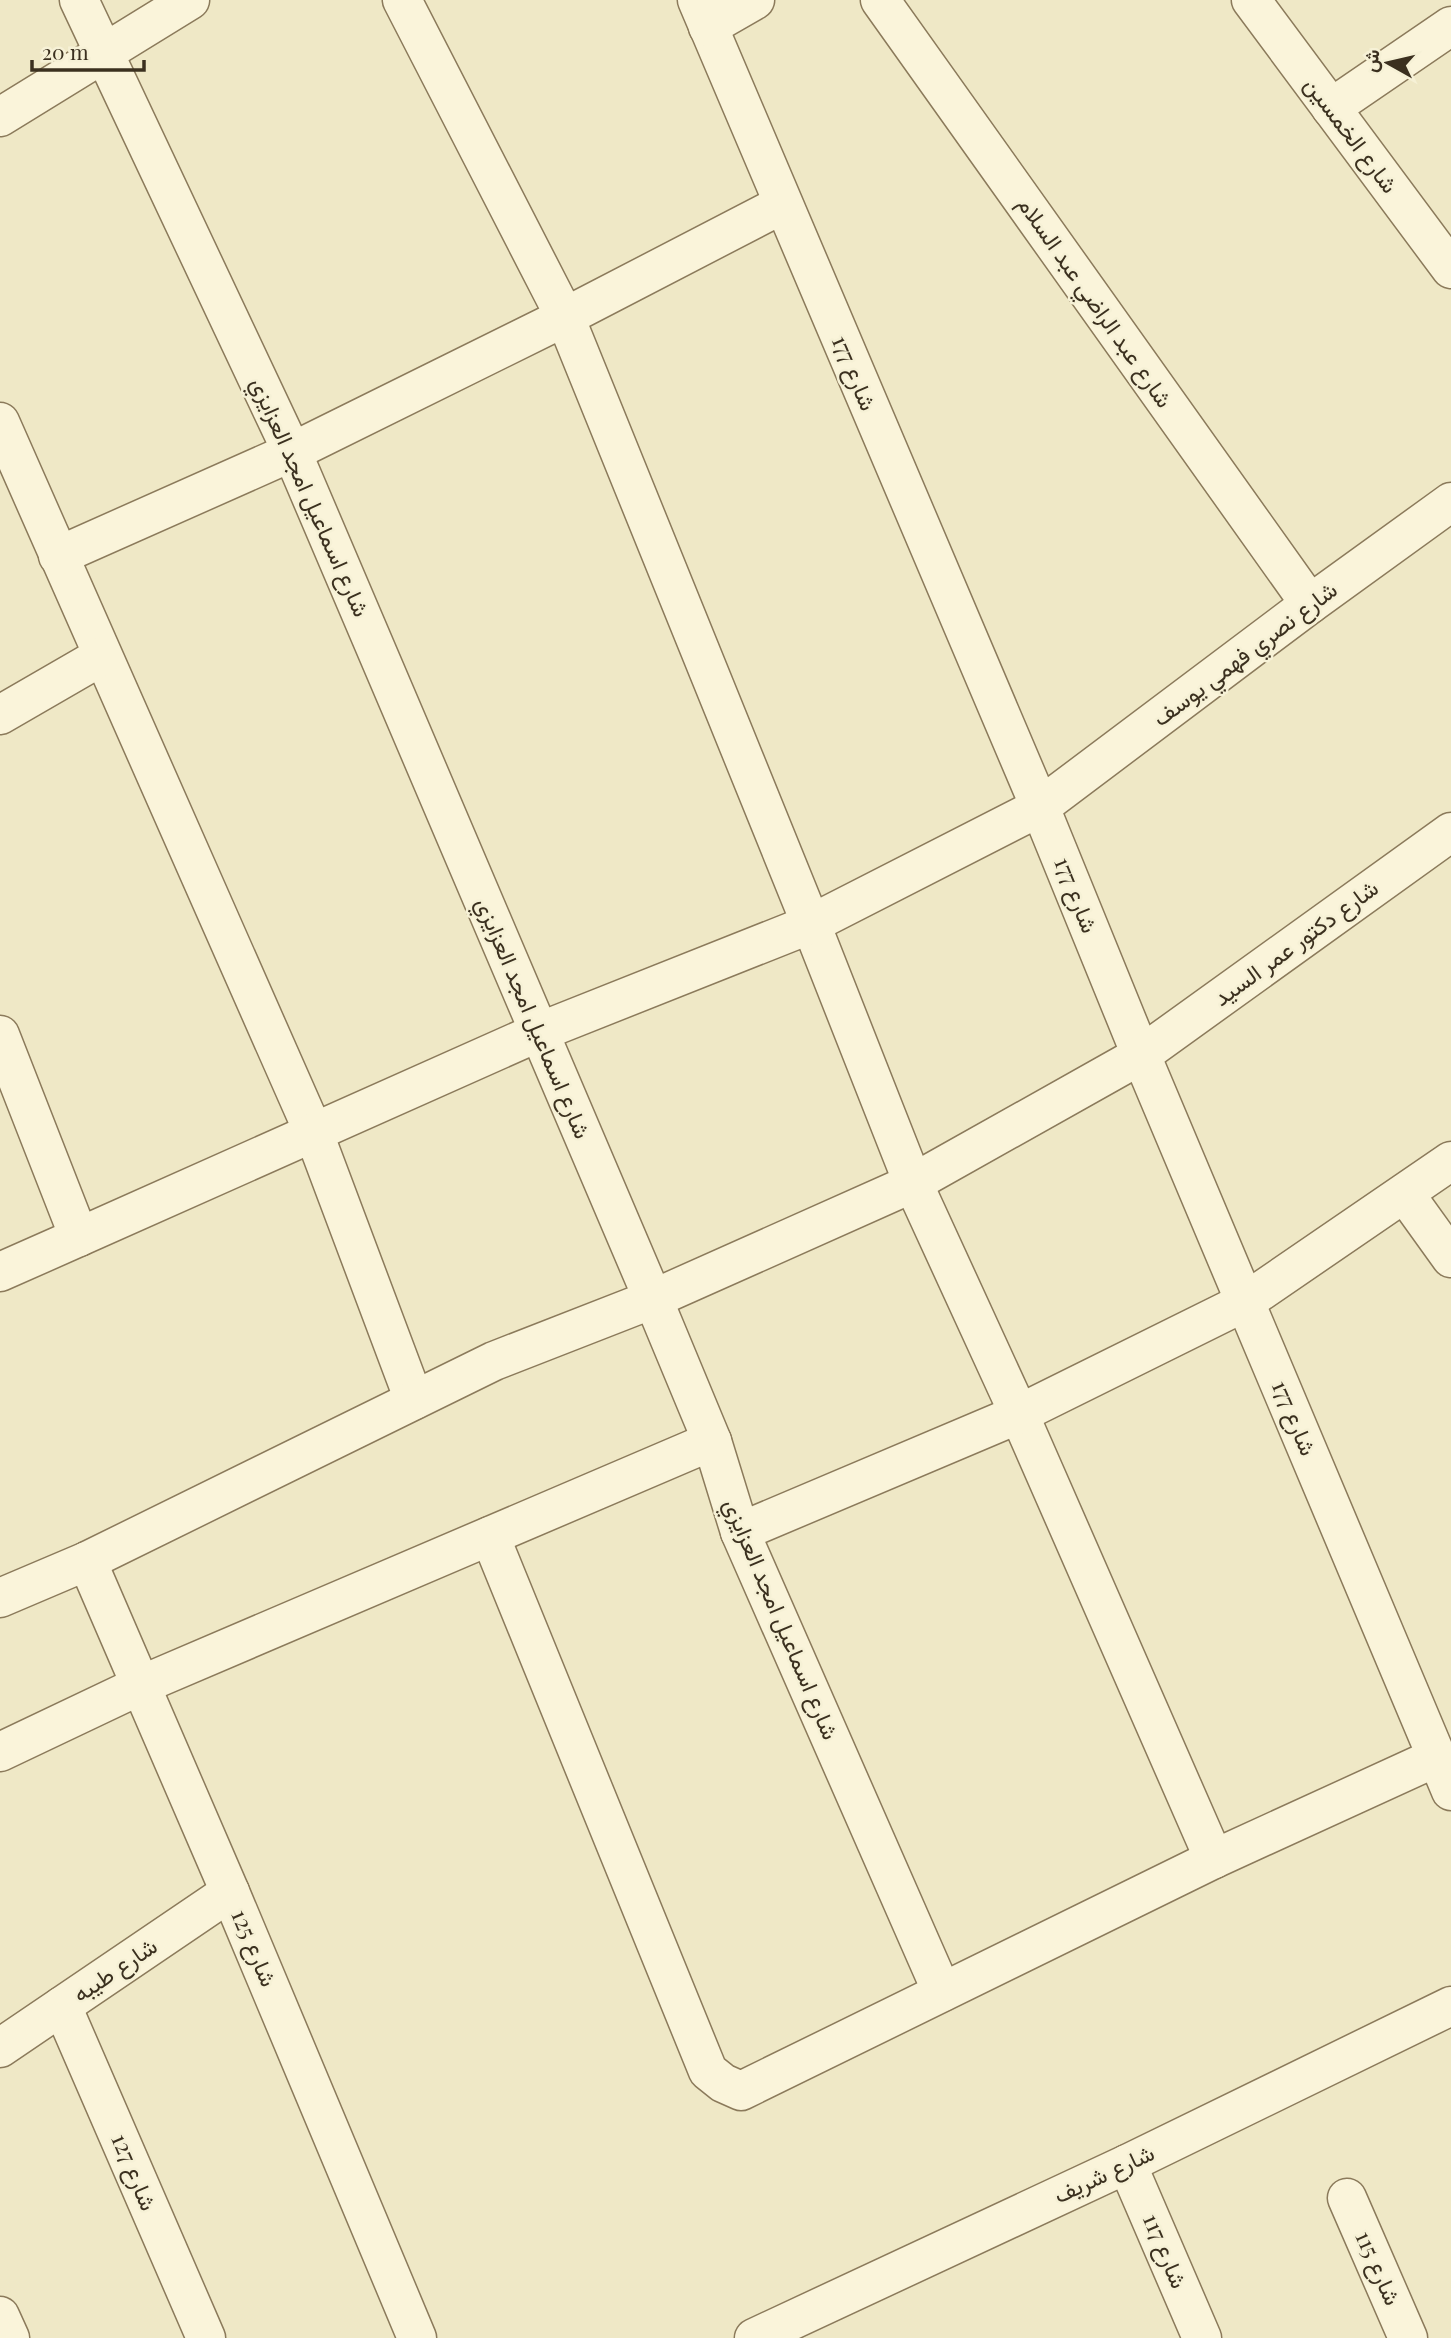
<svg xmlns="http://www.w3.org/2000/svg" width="1451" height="2338" viewBox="0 0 1451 2338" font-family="'Playfair Display',Vazirmatn,serif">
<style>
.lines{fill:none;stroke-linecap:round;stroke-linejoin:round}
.minor-casing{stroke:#8b7a5b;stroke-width:41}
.minor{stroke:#faf4da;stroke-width:38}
.labels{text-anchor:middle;stroke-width:5;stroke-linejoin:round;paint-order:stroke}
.street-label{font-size:23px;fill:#3b301f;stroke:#f6f1d6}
</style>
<rect width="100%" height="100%" fill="#efe8c6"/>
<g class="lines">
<defs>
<g id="minor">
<path d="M 79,0 L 292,452 L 653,1299 L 712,1441 L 740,1532 L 942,1992"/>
<path d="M 402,0 L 565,317 L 811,924 L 913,1183 L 1019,1414 L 1214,1859"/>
<path d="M 697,0 L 1040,807 L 1141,1055 L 1451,1791"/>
<path d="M 880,0 L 1310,604"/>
<path d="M 1251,0 L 1451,269"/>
<path d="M 708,27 L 755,0"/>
<path d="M 1331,108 L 1451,26"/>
<path d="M 0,117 L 190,0"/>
<path d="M 0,422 L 313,1131 L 414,1400"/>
<path d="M 58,556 L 292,452 L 565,317 L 783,204"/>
<path d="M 0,715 L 102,656"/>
<path d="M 0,1035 L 79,1237 L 539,1032 L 811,924 L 1040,807 L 1310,604 L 1451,502"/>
<path d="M 1405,1194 L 1451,1258"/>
<path d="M 0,1272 L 79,1237"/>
<path d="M 740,1532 L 1019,1414 L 1245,1302 L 1451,1161"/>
<path d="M 490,1536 L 708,2071 L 723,2083 L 741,2091 L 1214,1859 L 1437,1757"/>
<path d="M 87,1561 L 230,1892 L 417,2338"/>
<path d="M 0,1598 L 87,1561 L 494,1361 L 653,1299 L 913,1183 L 1141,1055 L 1451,832"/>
<path d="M 0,1752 L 141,1685 L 712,1441"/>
<path d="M 62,2006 L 206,2338"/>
<path d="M 0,2048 L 230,1892"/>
<path d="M 1127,2164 L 1202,2338"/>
<path d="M 1347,2198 L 1408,2338"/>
<path d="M 0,2316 L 10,2338"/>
<path d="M 754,2338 L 1127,2164 L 1451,2006"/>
</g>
</defs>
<use href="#minor" class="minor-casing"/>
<use href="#minor" class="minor"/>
</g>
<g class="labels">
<g class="street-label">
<text transform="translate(1351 135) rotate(53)" y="8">شارع الخمسين</text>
<text transform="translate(1095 302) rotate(55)" y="8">شارع عبد الراضي عبد السلام</text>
<text transform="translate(854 373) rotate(67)" y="8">شارع 177</text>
<text transform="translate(310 497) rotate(66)" y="8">شارع اسماعيل امجد العزايزي</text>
<text transform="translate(1245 654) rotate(-37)" y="8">شارع نصري فهمي يوسف</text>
<text transform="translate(1076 895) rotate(68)" y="8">شارع 177</text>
<text transform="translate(1296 943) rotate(-36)" y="8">شارع دكتور عمر السيد</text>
<text transform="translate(533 1018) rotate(67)" y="8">شارع اسماعيل امجد العزايزي</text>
<text transform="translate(1294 1418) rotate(67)" y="8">شارع 177</text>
<text transform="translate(781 1619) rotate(67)" y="8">شارع اسماعيل امجد العزايزي</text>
<text transform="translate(254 1948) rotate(67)" y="8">شارع 125</text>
<text transform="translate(115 1970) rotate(-34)" y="8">شارع طيبه</text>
<text transform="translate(134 2172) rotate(67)" y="8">شارع 127</text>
<text transform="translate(1104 2174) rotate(-25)" y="8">شارع شريف</text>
<text transform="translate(1165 2251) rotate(67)" y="8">شارع 117</text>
<text transform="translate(1378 2268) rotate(66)" y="8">شارع 115</text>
</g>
</g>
<g transform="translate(1388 63) rotate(278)" stroke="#f6f1d6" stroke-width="5" paint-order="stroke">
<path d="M0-5L12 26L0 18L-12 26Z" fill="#3b301f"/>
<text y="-10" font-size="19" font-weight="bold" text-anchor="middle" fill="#3b301f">ش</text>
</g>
<path d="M32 60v10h112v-10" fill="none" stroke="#3b301f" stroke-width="3.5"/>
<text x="42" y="60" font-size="21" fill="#3b301f" stroke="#f6f1d6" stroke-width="5" paint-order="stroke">20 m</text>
</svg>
